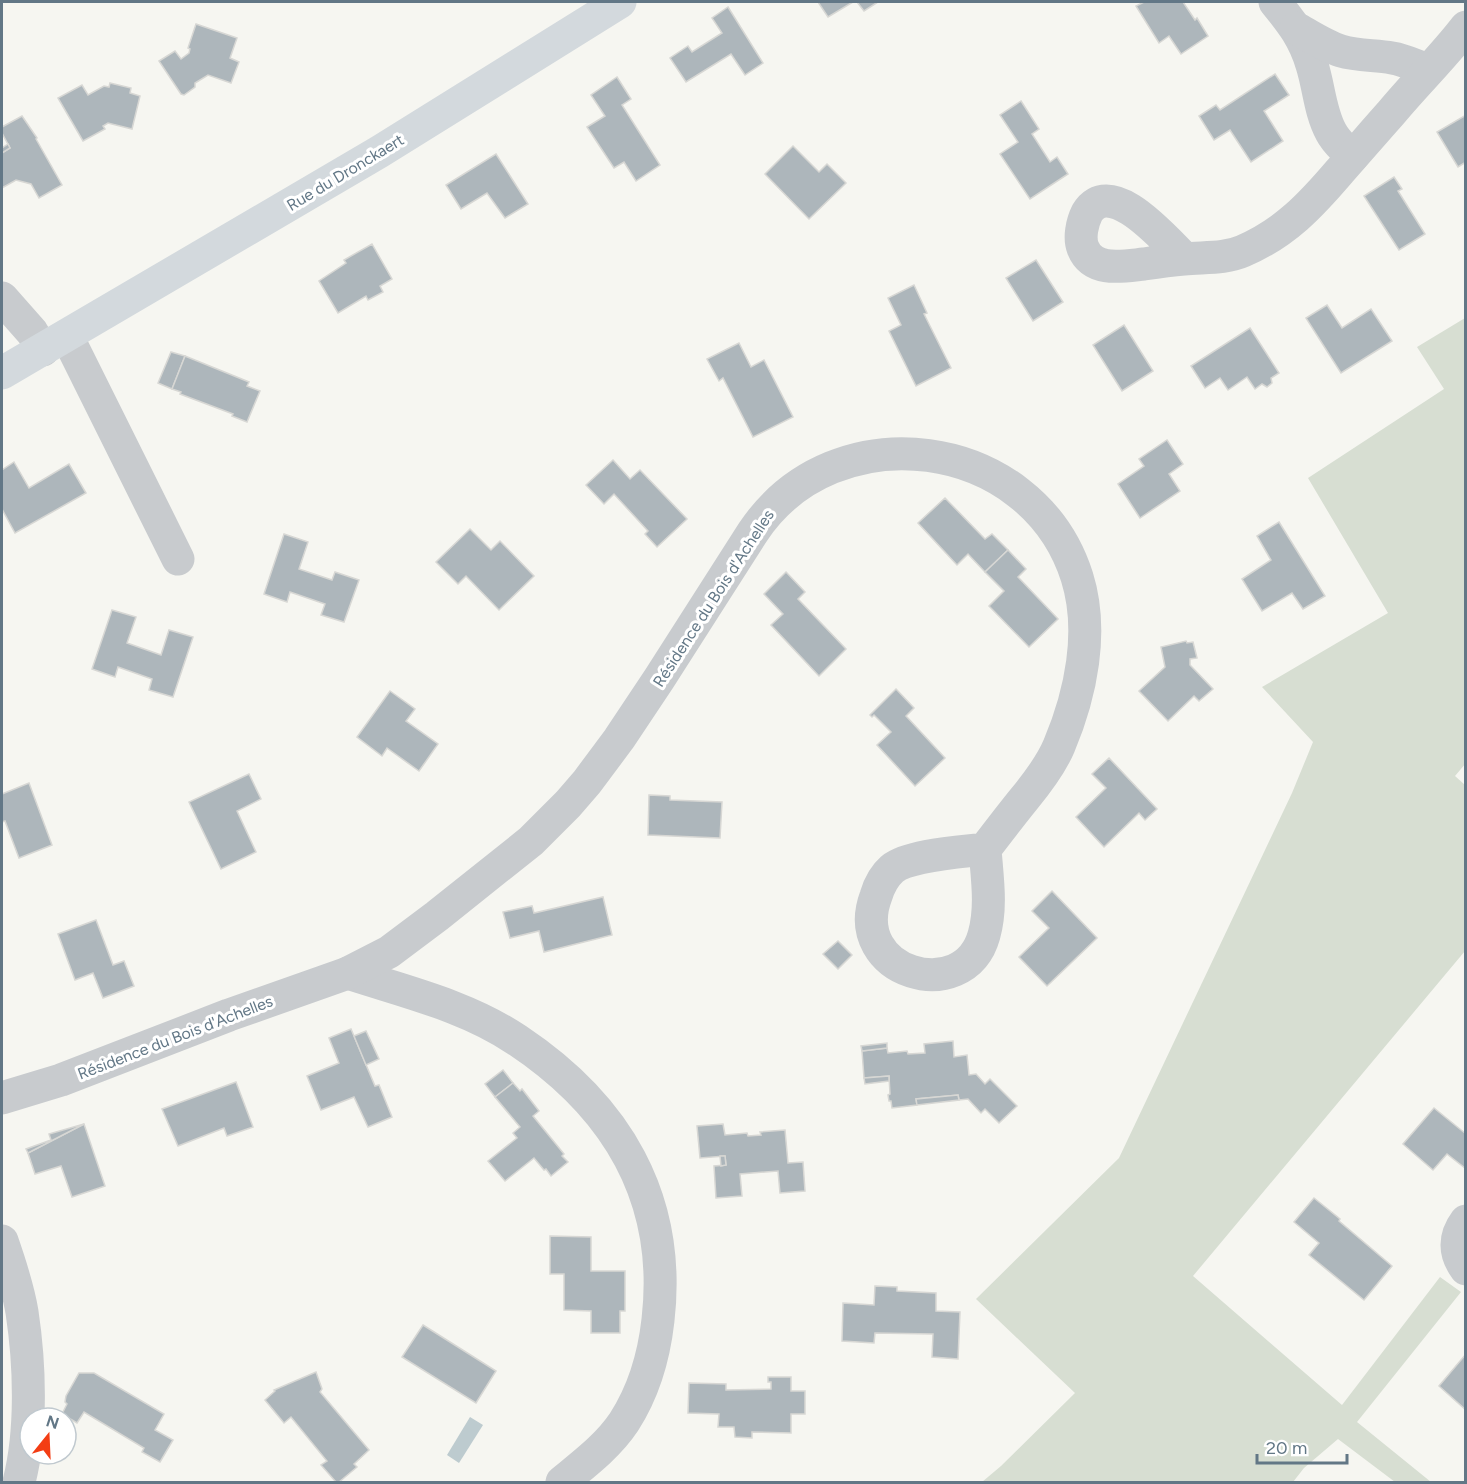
<svg xmlns="http://www.w3.org/2000/svg" width="1467" height="1484" viewBox="0 0 1467 1484" font-family="Figtree,sans-serif">
<style>
.green{fill:#d7ded2}
.water{fill:#bdcbcf}
.building{fill:#adb6bb;stroke:#d7d7d4;stroke-width:1.5}
.lines{fill:none;stroke-linecap:round;stroke-linejoin:round}
.minor{stroke:#c8cbce;stroke-width:33}
.major{stroke:#d3d9dd;stroke-width:33}
.labels{text-anchor:middle;stroke-width:6;stroke-linejoin:round;paint-order:stroke}
.street-label{font-size:16px;fill:#627786;stroke:#fff}
</style>
<rect width="100%" height="100%" fill="#f6f6f1"/>
<path class="green" d="M 1465,318 L 1466,763 L 1455,776 L 1465,785 L 1465,951 L 1193,1276 L 1342,1405 L 1440,1277 L 1461,1292 L 1357,1422 L 1431,1482 L 1395,1482 L 1338,1439 L 1304,1468 L 1293,1482 L 982,1482 L 1001,1466 L 1075,1393 L 976,1299 L 1119,1158 L 1292,793 L 1313,742 L 1262,687 L 1388,613 L 1308,478 L 1444,389 L 1417,347 Z"/>
<path class="water" d="M 470,1417 L 483,1425 L 459,1463 L 447,1455 Z"/>
<g class="building">
<path d="M 818,2 L 853,2 L 828,17 Z"/>
<path d="M 857,2 L 878,2 L 864,11 Z"/>
<path d="M 1144,2 L 1183,2 L 1195,20 L 1197,18 L 1208,36 L 1181,54 L 1169,36 L 1159,43 L 1136,6 Z"/>
<path d="M 728,7 L 763,63 L 745,75 L 731,54 L 686,82 L 670,58 L 688,46 L 692,52 L 722,33 L 712,18 Z"/>
<path d="M 196,24 L 237,38 L 230,58 L 239,62 L 231,83 L 208,75 L 195,83 L 195,87 L 184,95 L 181,94 L 159,61 L 175,51 L 181,59 L 189,53 L 190,49 L 188,48 Z"/>
<path d="M 1275,74 L 1289,95 L 1264,111 L 1283,141 L 1251,162 L 1230,130 L 1214,140 L 1199,116 L 1216,105 L 1220,110 Z"/>
<path d="M 617,77 L 631,99 L 622,105 L 660,165 L 636,181 L 624,162 L 614,168 L 587,127 L 605,116 L 591,95 Z"/>
<path d="M 110,83 L 131,88 L 130,93 L 140,96 L 132,129 L 108,123 L 103,126 L 105,129 L 83,141 L 58,98 L 82,85 L 88,95 L 104,86 L 109,87 Z"/>
<path d="M 1021,101 L 1039,129 L 1032,134 L 1050,162 L 1057,157 L 1068,174 L 1030,199 L 1000,154 L 1018,142 L 1000,115 Z"/>
<path d="M 1466,115 L 1466,162 L 1458,167 L 1437,132 Z"/>
<path d="M 22,116 L 37,138 L 36,139 L 62,185 L 39,198 L 31,184 L 16,180 L 2,188 L 2,153 L 10,148 L 2,133 L 2,127 Z"/>
<path d="M 8,144 L 10,148 L 2,153 L 2,148 Z"/>
<path d="M 793,146 L 819,172 L 827,164 L 846,183 L 809,219 L 765,174 Z"/>
<path d="M 496,154 L 528,204 L 505,218 L 487,193 L 461,209 L 446,185 Z"/>
<path d="M 1394,177 L 1402,189 L 1398,191 L 1425,234 L 1399,250 L 1364,196 Z"/>
<path d="M 372,244 L 392,279 L 380,286 L 383,292 L 368,300 L 366,296 L 338,313 L 319,281 L 346,263 L 344,260 Z"/>
<path d="M 1036,260 L 1063,302 L 1033,321 L 1006,278 Z"/>
<path d="M 914,285 L 927,313 L 924,314 L 951,368 L 916,386 L 889,331 L 901,325 L 888,298 Z"/>
<path d="M 1327,305 L 1342,328 L 1371,309 L 1392,341 L 1341,373 L 1306,318 Z"/>
<path d="M 1124,325 L 1153,371 L 1122,391 L 1093,345 Z"/>
<path d="M 1250,328 L 1279,373 L 1271,378 L 1272,383 L 1267,387 L 1262,384 L 1255,389 L 1247,377 L 1228,390 L 1220,378 L 1205,388 L 1191,366 Z"/>
<path d="M 739,343 L 751,367 L 764,360 L 793,417 L 753,437 L 723,378 L 719,381 L 707,359 Z"/>
<path d="M 171,352 L 185,356 L 172,389 L 158,383 Z"/>
<path d="M 185,356 L 249,382 L 247,386 L 260,391 L 247,422 L 232,416 L 233,414 L 180,394 L 181,392 L 172,389 Z"/>
<path d="M 1167,440 L 1183,464 L 1169,474 L 1180,491 L 1140,518 L 1118,484 L 1144,466 L 1139,459 Z"/>
<path d="M 613,460 L 630,479 L 640,470 L 687,519 L 657,547 L 645,534 L 648,531 L 614,494 L 604,504 L 586,485 Z"/>
<path d="M 14,462 L 29,488 L 69,464 L 86,493 L 15,533 L 2,509 L 2,470 Z"/>
<path d="M 945,498 L 985,539 L 992,534 L 1008,550 L 985,572 L 968,554 L 957,565 L 918,523 Z"/>
<path d="M 1279,522 L 1325,596 L 1303,609 L 1292,593 L 1262,611 L 1242,579 L 1271,560 L 1257,536 Z"/>
<path d="M 470,529 L 491,550 L 500,541 L 534,576 L 499,610 L 466,576 L 458,584 L 436,562 Z"/>
<path d="M 284,534 L 308,542 L 299,569 L 332,580 L 335,572 L 359,580 L 344,622 L 321,615 L 325,604 L 290,592 L 287,602 L 264,594 Z"/>
<path d="M 1008,550 L 1026,569 L 1018,577 L 1058,619 L 1029,647 L 989,606 L 1004,591 L 985,572 Z"/>
<path d="M 786,572 L 805,592 L 798,599 L 846,649 L 819,676 L 771,625 L 783,614 L 764,594 Z"/>
<path d="M 112,610 L 136,617 L 127,643 L 161,655 L 169,630 L 193,637 L 173,697 L 149,690 L 152,679 L 118,667 L 115,677 L 92,669 Z"/>
<path d="M 1186,641 L 1187,643 L 1193,642 L 1197,658 L 1190,659 L 1190,665 L 1213,689 L 1199,701 L 1194,696 L 1168,721 L 1139,691 L 1165,667 L 1161,647 Z"/>
<path d="M 896,689 L 914,708 L 906,716 L 945,758 L 915,786 L 877,745 L 891,732 L 874,715 L 872,717 L 870,715 Z"/>
<path d="M 390,691 L 415,709 L 406,721 L 438,744 L 419,771 L 387,748 L 382,756 L 357,737 Z"/>
<path d="M 1109,758 L 1157,809 L 1145,820 L 1139,813 L 1104,847 L 1076,817 L 1106,788 L 1092,774 Z"/>
<path d="M 249,774 L 261,799 L 237,811 L 256,852 L 221,869 L 189,802 Z"/>
<path d="M 29,783 L 52,845 L 19,858 L 5,821 L 2,822 L 2,794 Z"/>
<path d="M 649,795 L 670,796 L 670,800 L 722,802 L 720,838 L 648,835 Z"/>
<path d="M 1052,891 L 1097,938 L 1047,986 L 1019,957 L 1049,928 L 1032,911 Z"/>
<path d="M 603,897 L 612,935 L 544,952 L 539,931 L 510,938 L 503,912 L 532,906 L 534,913 Z"/>
<path d="M 96,920 L 113,965 L 124,961 L 134,986 L 103,998 L 93,973 L 75,980 L 58,934 Z"/>
<path d="M 838,941 L 852,955 L 838,969 L 823,954 Z"/>
<path d="M 351,1029 L 375,1086 L 379,1085 L 392,1117 L 368,1127 L 354,1097 L 321,1110 L 307,1076 L 339,1063 L 329,1038 Z"/>
<path d="M 366,1031 L 379,1059 L 366,1065 L 354,1036 Z"/>
<path d="M 953,1041 L 954,1057 L 967,1055 L 969,1075 L 976,1074 L 985,1084 L 990,1079 L 1017,1106 L 999,1123 L 985,1109 L 981,1113 L 968,1099 L 959,1100 L 958,1095 L 916,1099 L 917,1105 L 892,1108 L 891,1101 L 889,1101 L 888,1095 L 890,1094 L 889,1076 L 864,1078 L 862,1051 L 887,1048 L 888,1053 L 907,1051 L 908,1054 L 925,1053 L 924,1044 Z"/>
<path d="M 887,1043 L 887,1048 L 862,1051 L 861,1046 Z"/>
<path d="M 503,1070 L 513,1083 L 495,1097 L 485,1084 Z"/>
<path d="M 889,1076 L 889,1081 L 865,1084 L 864,1078 Z"/>
<path d="M 236,1082 L 253,1127 L 227,1136 L 224,1128 L 178,1146 L 162,1109 Z"/>
<path d="M 513,1083 L 520,1091 L 522,1089 L 539,1111 L 533,1116 L 564,1154 L 562,1156 L 568,1162 L 551,1176 L 546,1169 L 544,1170 L 534,1158 L 505,1181 L 488,1161 L 517,1138 L 513,1133 L 520,1127 L 495,1097 Z"/>
<path d="M 958,1095 L 959,1100 L 917,1105 L 916,1099 Z"/>
<path d="M 1434,1108 L 1466,1134 L 1465,1168 L 1447,1154 L 1433,1170 L 1403,1144 Z"/>
<path d="M 84,1124 L 105,1186 L 72,1197 L 61,1166 L 35,1174 L 28,1153 Z"/>
<path d="M 84,1124 L 28,1153 L 26,1149 L 51,1140 L 49,1134 Z"/>
<path d="M 723,1124 L 725,1135 L 747,1133 L 748,1136 L 761,1135 L 760,1132 L 785,1130 L 788,1163 L 803,1162 L 805,1191 L 780,1193 L 778,1171 L 740,1174 L 742,1196 L 716,1198 L 714,1166 L 726,1165 L 725,1156 L 700,1158 L 697,1126 Z"/>
<path d="M 720,1156 L 725,1156 L 726,1165 L 721,1166 Z"/>
<path d="M 1314,1198 L 1340,1219 L 1339,1221 L 1392,1266 L 1364,1300 L 1309,1255 L 1319,1243 L 1294,1222 Z"/>
<path d="M 550,1236 L 591,1237 L 591,1271 L 625,1271 L 625,1311 L 620,1311 L 620,1333 L 591,1333 L 591,1311 L 564,1310 L 564,1274 L 550,1274 Z"/>
<path d="M 875,1286 L 897,1287 L 897,1291 L 936,1293 L 936,1311 L 960,1312 L 958,1359 L 932,1357 L 933,1334 L 875,1333 L 874,1343 L 842,1341 L 843,1303 L 874,1305 Z"/>
<path d="M 423,1325 L 496,1371 L 476,1403 L 402,1357 Z"/>
<path d="M 1466,1354 L 1466,1410 L 1439,1386 Z"/>
<path d="M 316,1372 L 322,1389 L 320,1392 L 369,1450 L 354,1464 L 357,1467 L 339,1482 L 336,1482 L 321,1465 L 327,1461 L 291,1417 L 284,1423 L 265,1400 L 275,1391 L 274,1390 Z"/>
<path d="M 79,1373 L 94,1373 L 164,1414 L 155,1430 L 173,1440 L 160,1462 L 142,1452 L 144,1448 L 84,1412 L 77,1423 L 62,1414 L 67,1404 L 65,1402 L 66,1396 Z"/>
<path d="M 768,1377 L 791,1377 L 791,1391 L 805,1391 L 805,1414 L 791,1414 L 791,1433 L 752,1432 L 752,1438 L 735,1437 L 734,1427 L 718,1427 L 719,1414 L 688,1413 L 689,1383 L 726,1384 L 726,1390 L 771,1389 L 771,1382 L 768,1382 Z"/>
</g>
<g class="lines">
<g class="minor">
<path d="M 1275,2 C 1292,23 1304,38 1312,65 C 1319,87 1320,112 1331,132 C 1336,142 1345,149 1352,157"/>
<path d="M 1296,28 C 1310,36 1325,46 1341,51 C 1358,56 1375,55 1392,58 C 1405,60 1416,66 1428,70"/>
<path d="M 1185,259 C 1167,242 1111,174 1087,213 C 1082,223 1079,238 1083,248 C 1093,273 1124,266 1144,264 C 1157,262 1171,260 1184,259 C 1204,257 1225,259 1243,251 C 1285,233 1311,205 1340,171 C 1357,152 1374,132 1391,113 C 1415,84 1443,57 1466,27"/>
<path d="M 2,298 L 32,332 L 43,350"/>
<path d="M 67,336 L 178,559"/>
<path d="M 348,973 C 406,992 467,1006 517,1040 C 616,1106 672,1198 658,1320 C 654,1356 644,1391 624,1422 C 608,1446 584,1464 562,1482"/>
<path d="M 2,1098 L 61,1080 L 229,1015 L 348,973 L 389,952 L 437,916 L 531,841 L 568,804 L 587,782 L 619,739 L 659,679 L 753,532 C 834,410 1032,435 1077,577 C 1094,631 1081,694 1059,746 C 1051,765 1038,782 1024,799 C 1011,815 998,832 985,849 C 987,877 992,907 984,935 C 964,1007 847,973 876,896 C 879,886 884,876 892,869 C 909,855 962,852 985,849"/>
<path d="M 1466,1221 C 1454,1237 1454,1253 1466,1269"/>
<path d="M 2,1241 C 10,1264 18,1288 22,1312 C 30,1365 32,1431 19,1482"/>
</g>
<path class="major" d="M 2,373 L 379,152 L 620,2"/>
</g>
<g class="labels">
<g class="street-label">
<text transform="translate(345 172) rotate(-31)" y="6">Rue du Dronckaert</text>
<text transform="translate(713 598) rotate(-57)" y="6">Résidence du Bois d'Achelles</text>
<text transform="translate(175 1037) rotate(-21)" y="6">Résidence du Bois d'Achelles</text>
</g>
</g>
<rect width="1467" height="1484" fill="none" stroke="#627786" stroke-width="6"/>
<g transform="translate(48 1436) rotate(18)"><circle r="28" fill="#ffffff" stroke="#c0c9cf" stroke-width="1.5"/>
<path d="M0-4.5L10 22L0 15L-10 22Z" fill="#f33d14"/>
<text y="-9" font-size="16" font-weight="bold" text-anchor="middle" fill="#627786">N</text>
</g>
<path d="M1257 1454v9h90v-9" fill="none" stroke="#627786" stroke-width="3"/>
<text x="1266" y="1454" font-size="18" fill="#627786" stroke="#ffffff" stroke-width="4.5" paint-order="stroke">20 m</text>
</svg>
